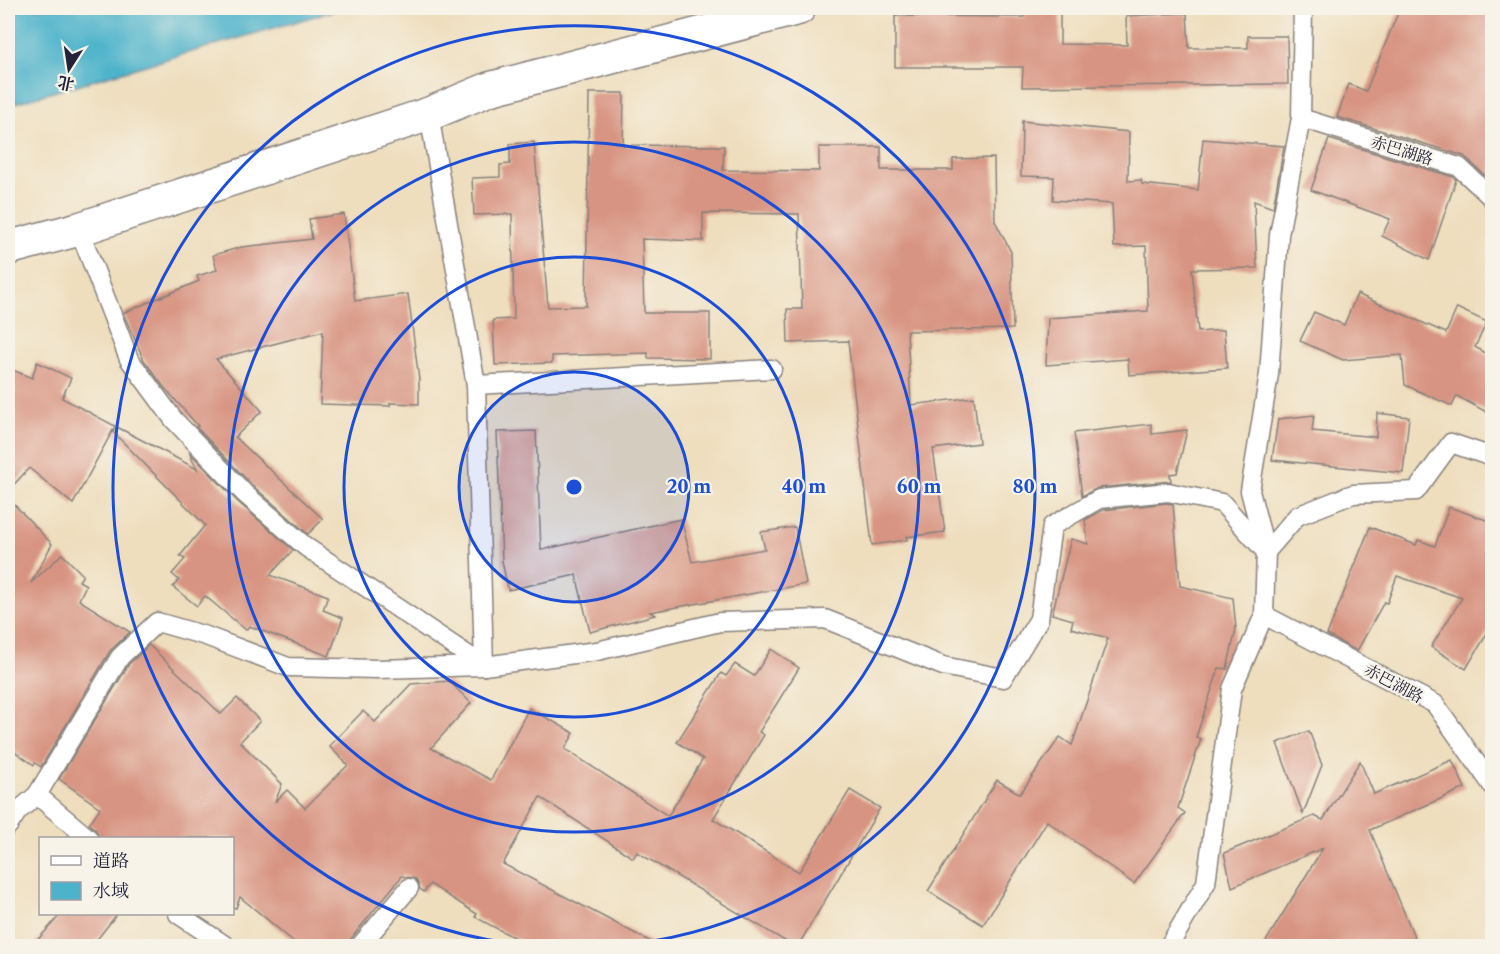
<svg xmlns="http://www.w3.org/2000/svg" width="1500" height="954" viewBox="0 0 1500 954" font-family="'Libre Caslon Text','Noto Serif SC',serif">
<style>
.water{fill:#4db3cb;stroke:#386a83;stroke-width:1.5}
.building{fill:#d89482}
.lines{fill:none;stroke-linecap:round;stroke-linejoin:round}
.service-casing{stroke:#88807c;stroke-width:21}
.tertiary-casing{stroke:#88807c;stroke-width:36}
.service{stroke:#fff;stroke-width:18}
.tertiary{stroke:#fff;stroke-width:33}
.ring{fill:none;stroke:#1d4ed8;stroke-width:3}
.labels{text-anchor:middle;stroke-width:4.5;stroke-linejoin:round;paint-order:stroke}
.street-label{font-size:16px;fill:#22223b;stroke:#f7f3e8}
.centre{fill:#1d4ed8;stroke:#f7f3e8;stroke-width:3}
.ring-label{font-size:18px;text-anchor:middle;font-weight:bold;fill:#1d4ed8;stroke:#f7f3e8;stroke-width:4.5;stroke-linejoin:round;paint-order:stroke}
</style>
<rect width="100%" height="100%" fill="#f7f3e8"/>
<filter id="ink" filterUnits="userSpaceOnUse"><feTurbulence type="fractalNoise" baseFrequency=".0167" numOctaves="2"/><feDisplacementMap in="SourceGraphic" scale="12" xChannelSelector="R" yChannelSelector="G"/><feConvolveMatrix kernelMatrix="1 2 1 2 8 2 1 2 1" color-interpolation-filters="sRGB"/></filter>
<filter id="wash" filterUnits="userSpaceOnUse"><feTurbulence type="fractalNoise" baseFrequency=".008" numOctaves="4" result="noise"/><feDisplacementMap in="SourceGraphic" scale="24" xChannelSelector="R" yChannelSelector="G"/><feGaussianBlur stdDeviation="1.35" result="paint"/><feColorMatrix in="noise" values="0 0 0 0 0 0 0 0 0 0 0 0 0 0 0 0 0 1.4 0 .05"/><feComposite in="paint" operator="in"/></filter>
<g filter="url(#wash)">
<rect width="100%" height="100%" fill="#eedebe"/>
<path class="water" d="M 8,8 L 343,8 L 8,105 Z"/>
<g id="blocks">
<g class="building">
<path d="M 1024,8 L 1060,8 L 1060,44 L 1127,45 L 1126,16 L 1187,13 L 1189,48 L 1248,48 L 1248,36 L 1287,36 L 1288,84 L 1022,87 L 1023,67 L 895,67 L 895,16 L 1024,17 Z"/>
<path d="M 1400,8 L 1492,8 L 1492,182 L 1464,156 L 1337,117 L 1349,84 L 1366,91 Z"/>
<path d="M 589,93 L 624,93 L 623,145 L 724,146 L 723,170 L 819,171 L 819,147 L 881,147 L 881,170 L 953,170 L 953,159 L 994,158 L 995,221 L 1011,252 L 1013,329 L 907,331 L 911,405 L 974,397 L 979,443 L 933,449 L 945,532 L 906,537 L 907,540 L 872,545 L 848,341 L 788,343 L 787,309 L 802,309 L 799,214 L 703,213 L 703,241 L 642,239 L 644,313 L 710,313 L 710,359 L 648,358 L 648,353 L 552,356 L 552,363 L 495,365 L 493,320 L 514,319 L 512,214 L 474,215 L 472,178 L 500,177 L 500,165 L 510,164 L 510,144 L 534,142 L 548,307 L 586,306 Z"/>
<path d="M 1022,121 L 1129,132 L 1128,181 L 1141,180 L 1142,184 L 1198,190 L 1203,139 L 1284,146 L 1273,208 L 1254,201 L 1257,268 L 1192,269 L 1198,332 L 1224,330 L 1227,368 L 1129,375 L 1128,359 L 1046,365 L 1048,318 L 1148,311 L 1146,246 L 1114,247 L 1112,204 L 1053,200 L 1054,177 L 1021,176 Z"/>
<path d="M 1329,139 L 1453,177 L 1456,180 L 1429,260 L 1382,236 L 1390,219 L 1311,190 Z"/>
<path d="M 344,214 L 355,301 L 408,294 L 419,380 L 419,404 L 390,403 L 390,406 L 320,404 L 323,331 L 216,359 L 262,411 L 235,437 L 323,519 L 308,534 L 253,486 L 196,427 L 198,426 L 163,386 L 144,360 L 123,313 L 199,281 L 197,276 L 217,270 L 213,255 L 242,247 L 312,239 L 309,219 Z"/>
<path d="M 1357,294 L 1446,333 L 1457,308 L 1487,322 L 1475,347 L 1492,357 L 1492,415 L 1457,396 L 1452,406 L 1405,385 L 1402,355 L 1343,360 L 1300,341 L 1314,312 L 1344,325 Z"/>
<path d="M 37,362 L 71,378 L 62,398 L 115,426 L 73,504 L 29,468 L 8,491 L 8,368 L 32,378 Z"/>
<path d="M 1377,413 L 1409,417 L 1403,473 L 1272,460 L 1278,419 L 1314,415 L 1312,431 L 1376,437 Z"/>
<path d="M 1151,424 L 1152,434 L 1187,430 L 1177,473 L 1170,474 L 1171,481 L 1098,488 L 1082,496 L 1074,433 Z"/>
<path d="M 117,427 L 197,469 L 189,452 L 238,502 L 293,550 L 270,575 L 328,596 L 323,610 L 343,618 L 329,656 L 249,626 L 246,630 L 205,596 L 197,606 L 173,587 L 179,580 L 172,574 L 185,559 L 180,556 L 205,525 L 113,432 Z"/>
<path d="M 536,431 L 541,550 L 681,519 L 692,562 L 765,549 L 761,532 L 795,527 L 806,584 L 650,612 L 655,615 L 590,632 L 576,575 L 508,590 L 502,561 L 497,432 Z"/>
<path d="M 8,498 L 52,544 L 31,583 L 62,554 L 83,575 L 79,581 L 86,585 L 79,600 L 130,632 L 110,651 L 41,767 L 35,763 L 34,765 L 8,747 Z"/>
<path d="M 1167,503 L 1173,504 L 1180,586 L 1233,598 L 1236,629 L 1227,669 L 1219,668 L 1196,737 L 1201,739 L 1178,808 L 1185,813 L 1134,884 L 1047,821 L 983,925 L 928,891 L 997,780 L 1020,794 L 1060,737 L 1072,745 L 1108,638 L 1071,628 L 1073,620 L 1052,614 L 1071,539 L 1088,544 L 1085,520 L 1103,510 Z"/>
<path d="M 1449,507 L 1492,522 L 1492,625 L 1466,669 L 1431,647 L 1462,598 L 1397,576 L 1387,603 L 1384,602 L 1357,651 L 1327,635 L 1370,527 L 1416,545 L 1418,540 L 1435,546 Z"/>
<path d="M 149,645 L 221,714 L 237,698 L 260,721 L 240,742 L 282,784 L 275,802 L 287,790 L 305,808 L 348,765 L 329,746 L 363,711 L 375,722 L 411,684 L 449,681 L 471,703 L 431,748 L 491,780 L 529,708 L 574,733 L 565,749 L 668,816 L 703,759 L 677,742 L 721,673 L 726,676 L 735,664 L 754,676 L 771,649 L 799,668 L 759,732 L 764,735 L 713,819 L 799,872 L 850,790 L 880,808 L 798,946 L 793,946 L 637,852 L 633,858 L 540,797 L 503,864 L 659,946 L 530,946 L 475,917 L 477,914 L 430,884 L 424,892 L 420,889 L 416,879 L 402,876 L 345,946 L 299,946 L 240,897 L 236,908 L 232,907 L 232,838 L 99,838 L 96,830 L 89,824 L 100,808 L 59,779 L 129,664 Z"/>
<path d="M 1309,731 L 1322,765 L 1303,814 L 1277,743 Z"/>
<path d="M 1452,760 L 1465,788 L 1370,830 L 1418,946 L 1263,946 L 1323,848 L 1232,887 L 1224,853 L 1314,816 L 1323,820 L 1360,761 L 1374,794 Z"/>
<path d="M 61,914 L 117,914 L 92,946 L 32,946 Z"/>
</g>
</g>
</g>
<g filter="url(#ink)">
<use href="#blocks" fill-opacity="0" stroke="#88807c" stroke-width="1.5"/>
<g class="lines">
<defs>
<g id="service">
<path d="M 429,114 L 476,385 L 484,666"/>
<path d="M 1301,118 L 1459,167 L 1492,198"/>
<path d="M 79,229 L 129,359 L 174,420 L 245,494 L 306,547 L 484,666"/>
<path d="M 476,385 L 772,369"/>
<path d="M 1264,615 L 1435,704 L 1492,785"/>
<path d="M 8,826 L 18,811 L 37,795"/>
<path d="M 88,838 L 37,795 L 120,657 L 157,622 L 206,636 L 288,667 L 377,669 L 484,666 L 597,651 L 720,622 L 825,619 L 943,666 L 1003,678 L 1039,619 L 1052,526 L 1099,499 L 1168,492 L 1222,503 L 1266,552 L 1297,516 L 1353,494 L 1416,491 L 1451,443 L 1492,457"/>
<path d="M 178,914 L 226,946"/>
<path d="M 360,946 L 409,888"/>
<path d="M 1169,946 L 1206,883 L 1232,689 L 1264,615 L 1266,552 L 1250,491 L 1269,374 L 1279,235 L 1301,118 L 1303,8"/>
</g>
<path id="tertiary" d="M 8,248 L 79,229 L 429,114 L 489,89 L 799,8"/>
</defs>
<use href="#service" class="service-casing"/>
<use href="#tertiary" class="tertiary-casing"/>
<use href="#service" class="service"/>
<use href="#tertiary" class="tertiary"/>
</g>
</g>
<circle cx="574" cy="487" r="115" fill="#1d4ed8" fill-opacity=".12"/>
<g class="ring">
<circle cx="574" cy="487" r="115"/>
<circle cx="574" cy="487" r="230"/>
<circle cx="574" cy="487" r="345"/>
<path d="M534 946A461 461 0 1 1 614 946"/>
</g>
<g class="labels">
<g class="street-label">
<text transform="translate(1402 150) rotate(17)" y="6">赤巴湖路</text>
<text transform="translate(1394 683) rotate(28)" y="6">赤巴湖路</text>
</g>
</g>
<circle cx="574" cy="487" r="9" class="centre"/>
<g class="ring-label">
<text x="689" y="493">20 m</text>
<text x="804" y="493">40 m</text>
<text x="919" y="493">60 m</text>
<text x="1035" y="493">80 m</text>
</g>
<rect width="1500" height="954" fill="none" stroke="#f7f3e8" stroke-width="30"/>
<rect x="39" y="837" width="195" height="78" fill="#f7f3e8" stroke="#a29fa3" stroke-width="1.5"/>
<rect x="51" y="856" width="30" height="9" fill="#ffffff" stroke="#a29fa3" stroke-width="1.5"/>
<text x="93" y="867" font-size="18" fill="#22223b">道路</text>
<rect x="51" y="882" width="30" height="18" fill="#4db3cb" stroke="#a29fa3" stroke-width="1.5"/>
<text x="93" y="897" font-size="18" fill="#22223b">水域</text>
<g transform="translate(69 69) rotate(192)" stroke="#f7f3e8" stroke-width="4.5" paint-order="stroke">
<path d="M0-4.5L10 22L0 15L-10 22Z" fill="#22223b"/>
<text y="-9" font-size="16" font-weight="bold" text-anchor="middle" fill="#22223b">北</text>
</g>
</svg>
